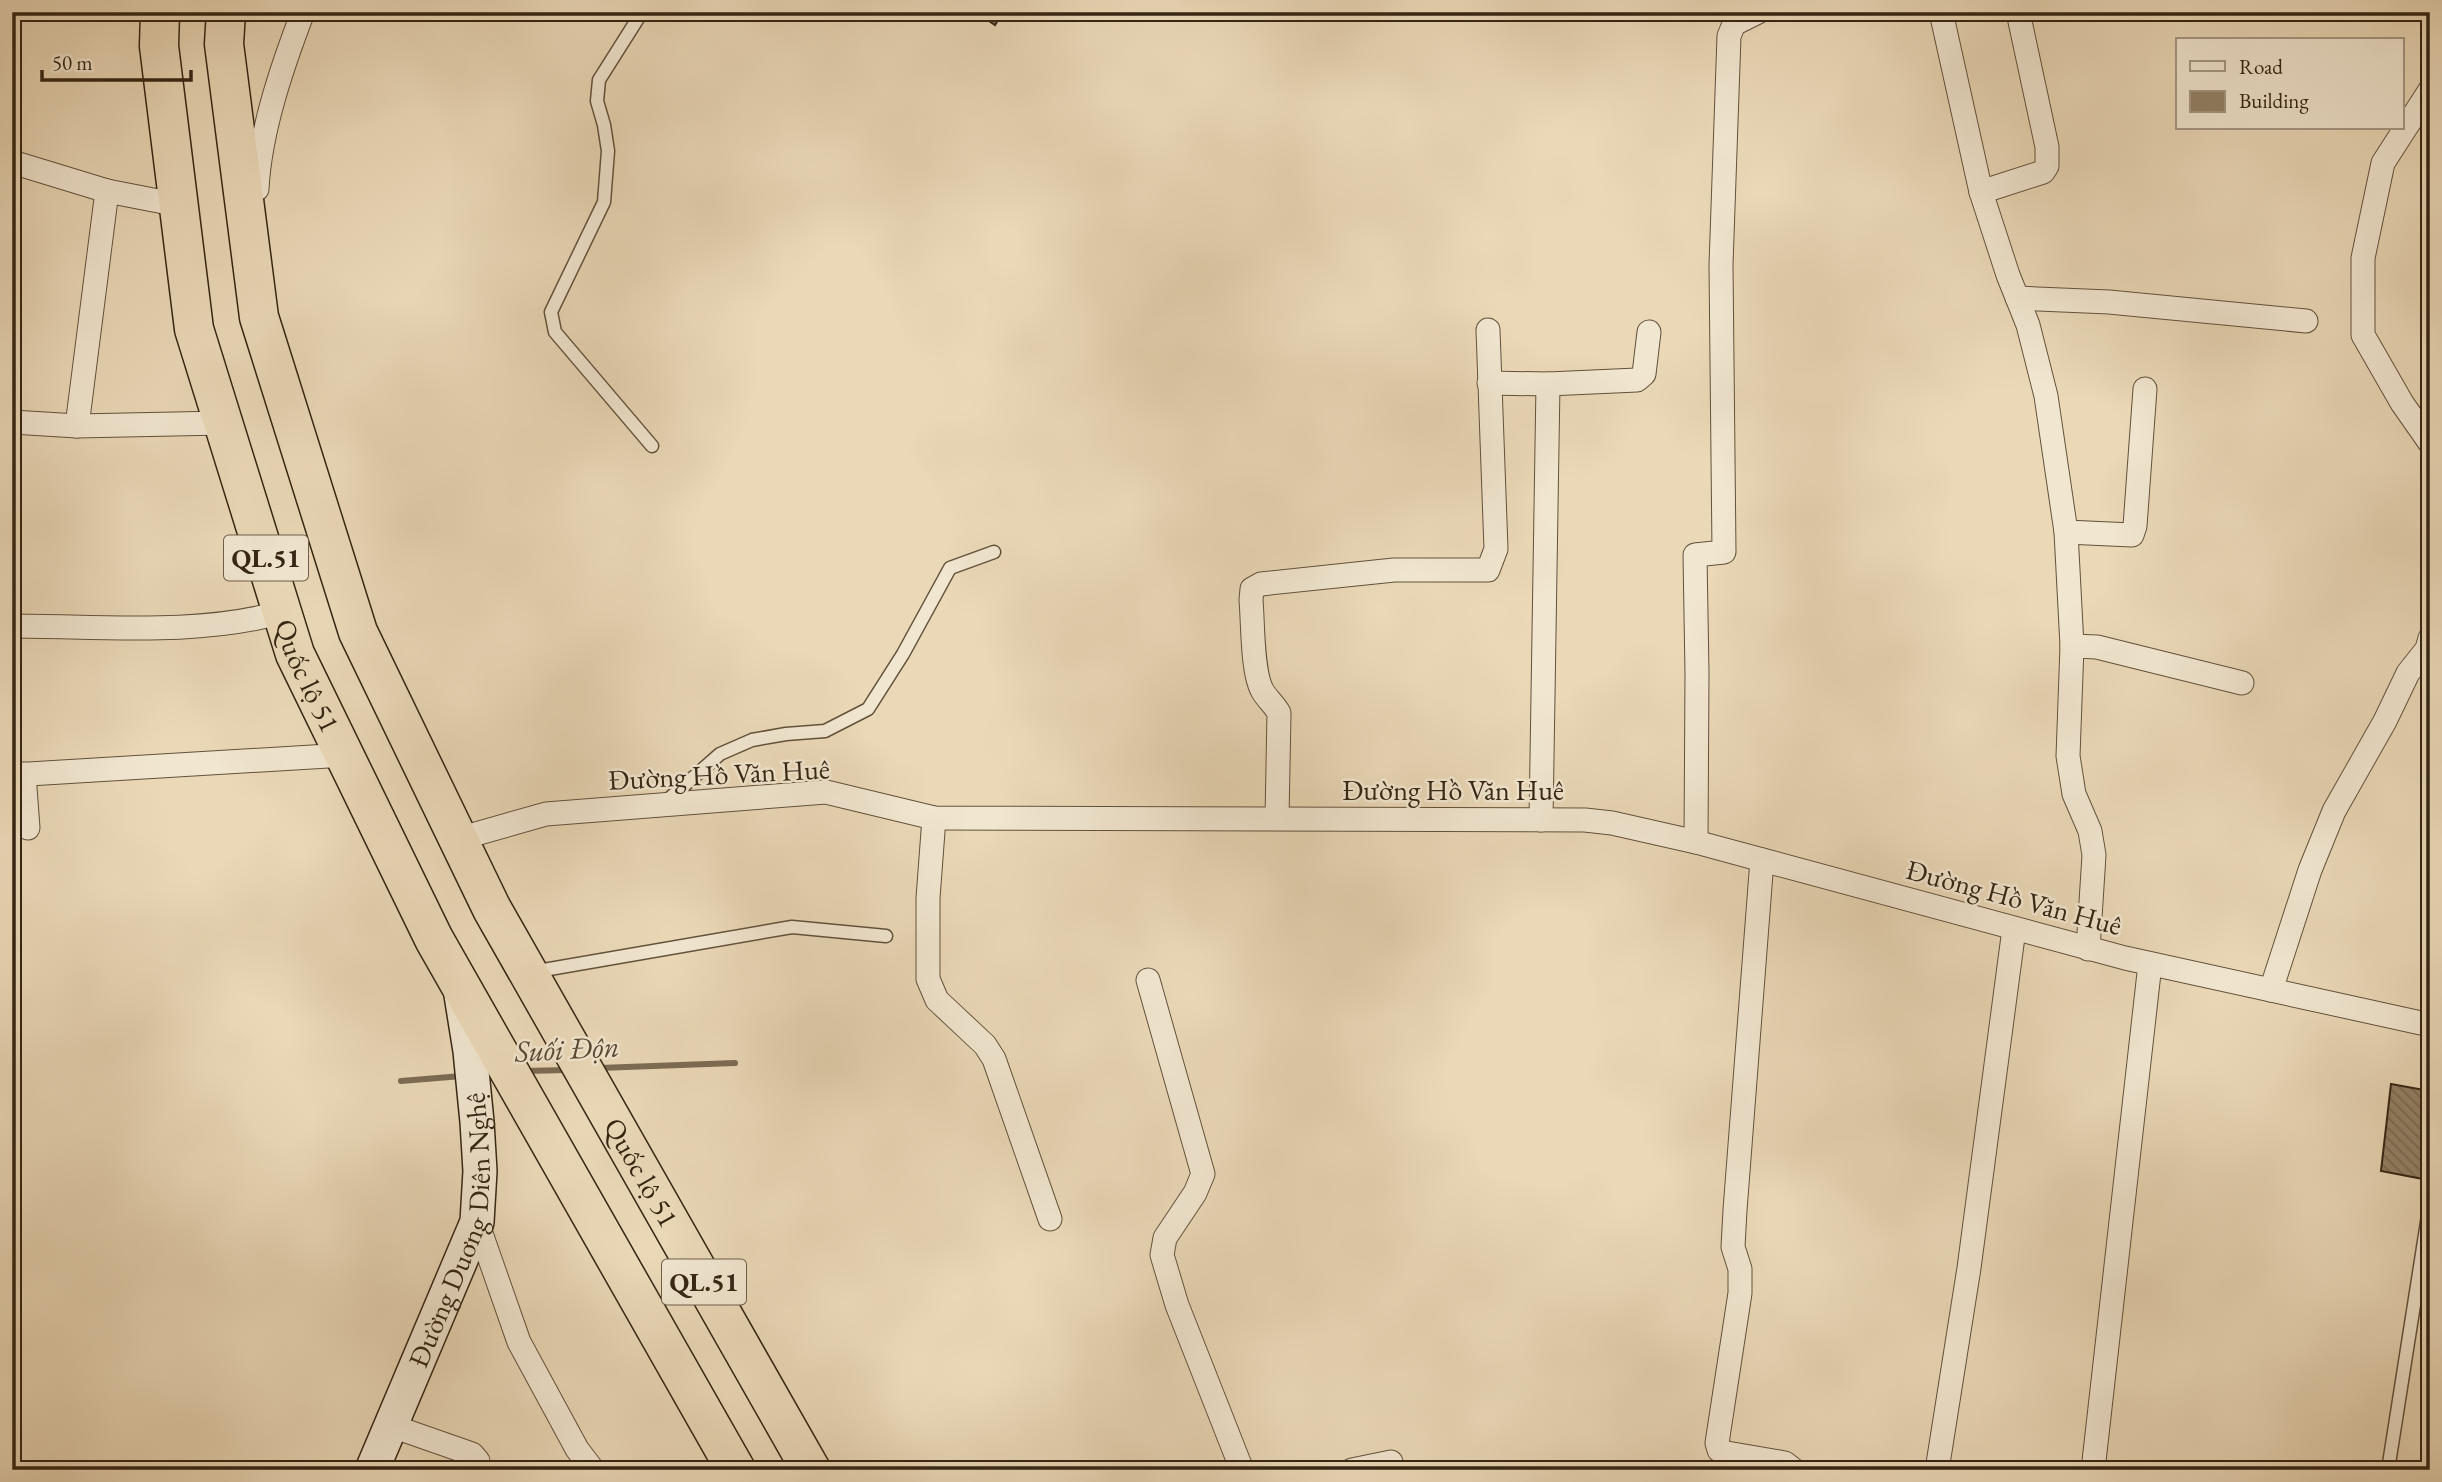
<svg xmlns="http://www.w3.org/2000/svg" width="2442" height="1482" viewBox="0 0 2442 1482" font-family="'EB Garamond',serif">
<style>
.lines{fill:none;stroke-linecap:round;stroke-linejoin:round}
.stream{stroke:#7c6c54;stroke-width:6}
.building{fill:url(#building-back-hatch);stroke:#342513;stroke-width:2}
.lane-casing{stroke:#62523c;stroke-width:15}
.street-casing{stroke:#62523c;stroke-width:25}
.secondary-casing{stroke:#342513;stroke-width:36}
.highway-casing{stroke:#342513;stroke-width:41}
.lane{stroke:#f1e6d0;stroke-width:12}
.street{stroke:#f1e6d0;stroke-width:23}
.secondary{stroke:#f1e6d0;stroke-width:33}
.highway{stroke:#ead8b7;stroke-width:38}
.labels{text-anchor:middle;stroke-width:5;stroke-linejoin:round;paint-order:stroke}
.shield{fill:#f1e6d0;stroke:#6d5f4c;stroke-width:2}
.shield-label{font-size:26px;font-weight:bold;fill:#342513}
.street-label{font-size:28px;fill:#342513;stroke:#f1e6d0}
.water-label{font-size:30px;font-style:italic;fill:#584833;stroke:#f1e6d0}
</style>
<defs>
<pattern id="building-back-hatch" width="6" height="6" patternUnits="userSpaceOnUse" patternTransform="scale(1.75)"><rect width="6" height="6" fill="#938268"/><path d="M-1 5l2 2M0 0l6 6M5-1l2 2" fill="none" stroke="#796a54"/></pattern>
</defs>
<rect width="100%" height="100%" fill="#ead8b7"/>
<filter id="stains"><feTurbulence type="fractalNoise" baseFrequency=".00286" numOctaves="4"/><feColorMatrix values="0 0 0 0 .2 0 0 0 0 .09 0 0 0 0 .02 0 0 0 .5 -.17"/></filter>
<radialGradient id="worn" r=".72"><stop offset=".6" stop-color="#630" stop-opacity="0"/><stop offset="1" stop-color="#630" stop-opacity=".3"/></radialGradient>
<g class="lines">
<g class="stream">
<path d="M 599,1068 L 735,1063"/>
<path d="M 525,1071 L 567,1070"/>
<path d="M 401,1081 L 462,1076"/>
</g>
</g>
<g class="building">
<path d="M 976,12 L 1003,12 L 995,25 Z"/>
<path d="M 2391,1084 L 2430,1091 L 2430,1140 L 2423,1179 L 2381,1171 Z"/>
</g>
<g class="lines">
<defs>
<g id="lane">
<path d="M 642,12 L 599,80 L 597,101 L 604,125 L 608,151 L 604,202 L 551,312 L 555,332 L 652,446"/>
<path d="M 663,804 L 720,754 L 752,740 L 786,734 L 825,731 L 868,709 L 903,654 L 950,568 L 994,552"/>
<path d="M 532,972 L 792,927 L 886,936"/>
<path d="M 2388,1470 L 2430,1203"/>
</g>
<g id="street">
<path d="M 1941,12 L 1981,192 L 2008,275 L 2028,325 L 2046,396 L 2066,532 L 2072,646 L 2068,756 L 2074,794 L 2090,831 L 2094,855 L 2088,949"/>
<path d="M 2430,90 L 2383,163 L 2363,258 L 2363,335 L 2402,403 L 2430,443"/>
<path d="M 12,162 L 107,191 L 179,205"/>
<path d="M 257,189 C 260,131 282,67 303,12"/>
<path d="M 1981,192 L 2043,172 L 2047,166 L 2047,147 L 2018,12"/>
<path d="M 2017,298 L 2109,302 L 2306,321"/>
<path d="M 1489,383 L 1548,384 L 1637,380 L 1644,374 L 1649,332"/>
<path d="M 12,422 L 77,426 L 223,423"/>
<path d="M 77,426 L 107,191"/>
<path d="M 2066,532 L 2132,535 L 2135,526 L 2145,389"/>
<path d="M 12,626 C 98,626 200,636 282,612"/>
<path d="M 2072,646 L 2097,647 L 2242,683"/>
<path d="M 24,774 L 28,828"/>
<path d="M 12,775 L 345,755"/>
<path d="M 934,818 L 928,898 L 928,979 L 937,1000 L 985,1045 L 994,1059 L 1050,1219"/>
<path d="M 1277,818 L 1279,713 C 1274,704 1266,698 1262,690 C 1252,672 1253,622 1251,600 L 1252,589 L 1261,584 L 1394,570 L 1488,570 L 1496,549 L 1488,330"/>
<path d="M 1541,820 L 1548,384"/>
<path d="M 458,839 L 546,814 L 826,792 L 934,818 L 1585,820 L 1612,823 L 1696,842 L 2125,958 L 2430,1025"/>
<path d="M 1696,842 L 1697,673 L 1695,555 L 1724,552 L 1721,265 L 1729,36 L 1734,24 L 1758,12"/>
<path d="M 1762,860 L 1735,1210 L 1733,1247 L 1740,1269 L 1740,1293 L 1717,1443 L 1719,1450 L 1727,1453 L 1785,1463 L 1794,1470"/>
<path d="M 1148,980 L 1203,1174 L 1195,1193 L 1165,1238 L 1162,1255 L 1177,1305 L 1242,1470"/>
<path d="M 2271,990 L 2310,870 L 2334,811 L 2385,721 L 2408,673 L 2427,649 L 2430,638"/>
<path d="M 477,1222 L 519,1342 L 577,1449 L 593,1470"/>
<path d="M 392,1426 L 472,1454 L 478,1461 L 476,1470"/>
<path d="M 1352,1470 L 1391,1462"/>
<path d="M 1937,1470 L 1969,1268 L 2014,929"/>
<path d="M 2093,1470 L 2150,964"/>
</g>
<g id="secondary">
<path id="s1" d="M 372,1470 L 477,1222 L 480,1171 L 477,1122 L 470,1051 L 461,995"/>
</g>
<g id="highway">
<path id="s2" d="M 160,12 L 159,46 L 194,329 L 295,654 L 434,939 L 736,1470"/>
<path id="s3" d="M 226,12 L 224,44 L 259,317 L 358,632 L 492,909 L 811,1470"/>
</g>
</defs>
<use href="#lane" class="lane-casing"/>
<use href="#street" class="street-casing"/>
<use href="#secondary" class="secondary-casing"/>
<use href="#highway" class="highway-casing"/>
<use href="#lane" class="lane"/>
<use href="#street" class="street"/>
<use href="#secondary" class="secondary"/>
<use href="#highway" class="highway"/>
</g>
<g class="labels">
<g class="shield">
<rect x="224" y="535.5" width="84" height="45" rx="5"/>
<rect x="662" y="1259.5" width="84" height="45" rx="5"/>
</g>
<g class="shield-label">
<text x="266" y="567">QL.51</text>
<text x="704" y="1291">QL.51</text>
</g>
<g class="street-label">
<text dy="10" stroke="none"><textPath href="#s2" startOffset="684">Quốc lộ 51</textPath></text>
<text transform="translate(719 774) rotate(-3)" y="10">Đường Hồ Văn Huê</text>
<text x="1453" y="800">Đường Hồ Văn Huê</text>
<text transform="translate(2014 897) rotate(15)" y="10">Đường Hồ Văn Huê</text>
<text dy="10" stroke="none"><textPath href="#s3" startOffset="1248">Quốc lộ 51</textPath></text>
<text dy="10" stroke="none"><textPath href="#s1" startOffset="256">Đường Duơng Diên Nghệ</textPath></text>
</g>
<g class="water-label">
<text transform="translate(567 1049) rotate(-3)" y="10">Suối Độn</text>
</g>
</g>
<rect width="2442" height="1482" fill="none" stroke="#ead8b7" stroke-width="42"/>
<rect x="14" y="14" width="2414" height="1454" fill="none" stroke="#342513" stroke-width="3.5"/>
<rect x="21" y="21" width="2400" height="1440" fill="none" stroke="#342513" stroke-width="2"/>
<rect x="2176" y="38" width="228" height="91" fill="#f1e6d0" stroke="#a59984" stroke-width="2"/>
<rect x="2190" y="61" width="35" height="10" fill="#f1e6d0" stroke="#a59984" stroke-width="2"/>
<text x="2239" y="74" font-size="21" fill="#342513">Road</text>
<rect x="2190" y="91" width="35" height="21" fill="#938268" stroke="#a59984" stroke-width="2"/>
<text x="2239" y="108" font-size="21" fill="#342513">Building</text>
<path d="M42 70v10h149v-10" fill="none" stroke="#342513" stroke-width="3.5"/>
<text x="52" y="70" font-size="21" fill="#342513" stroke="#f1e6d0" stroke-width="5" paint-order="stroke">50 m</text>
<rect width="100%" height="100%" filter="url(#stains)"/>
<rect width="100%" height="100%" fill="url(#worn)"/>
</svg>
